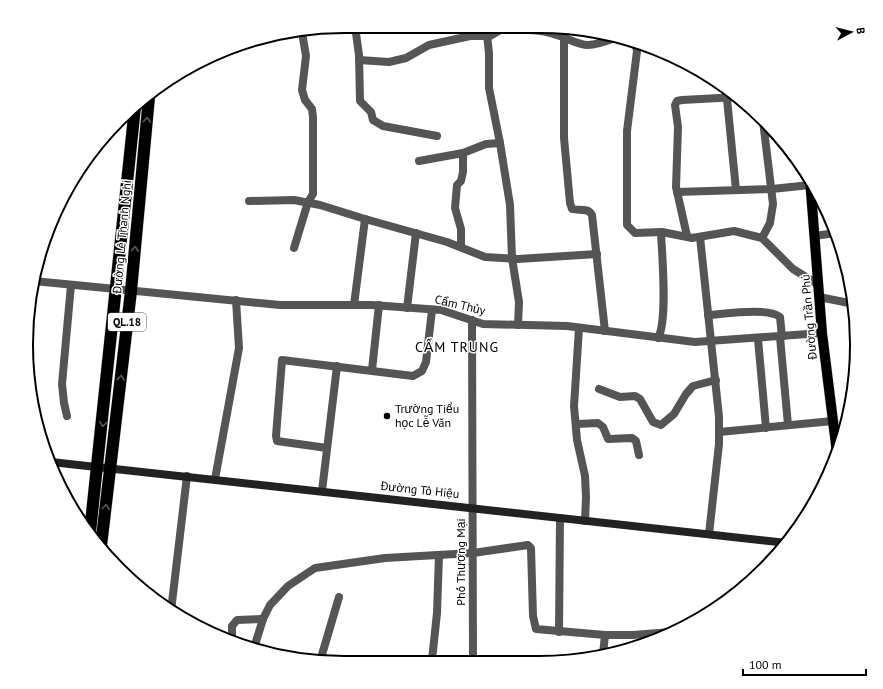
<svg xmlns="http://www.w3.org/2000/svg" width="883" height="689" viewBox="0 0 883 689" font-family="'PT Sans',sans-serif">
<style>
.lines{fill:none;stroke-linecap:round;stroke-linejoin:round}
.primary-casing{stroke:#dbdbdb;stroke-width:11}
.highway-casing{stroke:#dbdbdb;stroke-width:13}
.street{stroke:#555;stroke-width:8}
.secondary{stroke:#222;stroke-width:8}
.primary{stroke:#000;stroke-width:10}
.highway{stroke:#000;stroke-width:12}
.oneway{stroke:#595959}
.poi-dot{fill:#000;stroke:#fff;stroke-width:1.5}
.labels{text-anchor:middle;stroke-width:3;stroke-linejoin:round;paint-order:stroke}
.shield{fill:#fff;stroke:#4c4c4c;stroke-width:1}
.shield-label{font-size:11px;font-weight:bold;fill:#000}
.street-label{font-size:12px;fill:#000;stroke:#fff}
.poi-label{font-size:12px;fill:#000;stroke:#fff;text-anchor:start}
.quarter-label{font-size:14px;letter-spacing:1px;fill:#000;stroke:#fff}
.rim{fill:none;stroke:#000;stroke-width:2}
</style>
<rect width="100%" height="100%" fill="#fff"/>
<g class="lines">
<defs>
<path id="primary" d="M 810,179 L 822,333 L 837,453"/>
<g id="highway">
<path d="M 90,532 L 135,107"/>
<path d="M 101,546 L 131,291 L 149,97"/>
</g>
</defs>
<use href="#primary" class="primary-casing"/>
<use href="#highway" class="highway-casing"/>
<g class="street">
<path d="M 355,26 L 359,55 L 360,101 L 371,112 L 373,120 L 383,126 L 437,136"/>
<path d="M 520,27 C 529,31 540,30 550,33 C 583,42 578,52 615,38"/>
<path d="M 487,35 L 489,53 L 489,88 L 500,143 L 510,205 L 512,258 L 519,302 L 518,325"/>
<path d="M 564,38 L 564,138 L 570,203 L 572,209 C 579,211 588,207 592,215 L 605,331"/>
<path d="M 635,42 L 637,51 L 627,131 L 627,225 L 635,233 L 662,232 L 692,238 L 734,231 L 762,238 L 793,269 L 819,285"/>
<path d="M 359,60 L 389,62 L 406,58 L 429,45 L 470,36 L 490,36 L 505,27"/>
<path d="M 726,89 L 736,190"/>
<path d="M 419,161 L 463,153 L 486,144 L 500,143"/>
<path d="M 677,192 L 772,189 L 810,185"/>
<path d="M 249,201 L 294,200 L 320,205 L 365,219 L 447,242 L 485,257 L 518,259 L 597,254"/>
<path d="M 687,236 L 676,187 L 678,127 L 675,105 L 677,101 L 682,100 L 738,97"/>
<path d="M 814,236 L 836,233"/>
<path d="M 700,237 L 719,417 L 719,444 L 709,534"/>
<path d="M 762,238 L 770,223 L 773,204 L 763,121"/>
<path d="M 461,247 L 461,229 L 455,208 L 457,185 L 461,181 L 463,172 L 463,153"/>
<path d="M 294,248 L 308,202 L 313,194 L 313,117 L 312,109 L 305,100 L 302,90 L 306,56 L 302,32"/>
<path d="M 34,281 L 280,305 L 372,305 L 441,310 L 483,324 L 567,326 L 695,342 L 822,333"/>
<path d="M 819,297 L 854,304"/>
<path d="M 354,305 L 365,219"/>
<path d="M 407,308 L 416,233"/>
<path d="M 708,315 C 724,314 768,307 780,317 L 782,337"/>
<path d="M 472,320 L 473,661"/>
<path d="M 579,328 L 574,406 L 577,440 L 585,476 L 586,497 L 585,521"/>
<path d="M 780,337 L 788,425"/>
<path d="M 658,338 C 668,321 662,254 661,233"/>
<path d="M 758,339 L 766,428"/>
<path d="M 372,370 L 379,305"/>
<path d="M 599,389 L 620,397 L 635,396 L 640,399 L 653,422 L 661,425 L 674,414 L 686,394 L 693,386 L 716,380"/>
<path d="M 67,416 L 64,403 L 62,384 L 71,285"/>
<path d="M 577,424 L 598,423 L 603,427 L 608,439 L 632,438 L 636,441 L 639,455"/>
<path d="M 719,432 L 833,421"/>
<path d="M 327,448 L 277,441 L 276,436 L 282,360 L 413,376 L 422,371 L 426,362 L 432,310"/>
<path d="M 215,479 L 239,348 L 236,300"/>
<path d="M 322,491 L 337,366"/>
<path d="M 171,611 L 187,476"/>
<path d="M 559,632 L 560,518"/>
<path d="M 232,642 L 232,626 L 237,620 L 263,619"/>
<path d="M 254,648 L 263,619 L 270,605 L 288,586 L 315,568 L 385,558 L 473,553 L 528,545 L 531,548 L 533,616 L 536,629 L 605,635 L 633,635 L 671,632"/>
<path d="M 603,654 L 605,635"/>
<path d="M 321,658 L 339,597"/>
<path d="M 432,660 L 437,613 L 439,555"/>
</g>
<path class="secondary" d="M 51,462 L 787,543"/>
<use href="#primary" class="primary"/>
<use href="#highway" class="highway"/>
</g>
<defs><path id="oneway-chevron" d="M-2-3.5L2.5 0L-2 3.5" fill="none" stroke-width="1.6" stroke-linecap="round" stroke-linejoin="round"/></defs>
<g class="oneway">
<use href="#oneway-chevron" transform="translate(147 120) rotate(-85)"/>
<use href="#oneway-chevron" transform="translate(135 249) rotate(-85)"/>
<use href="#oneway-chevron" transform="translate(121 378) rotate(-83)"/>
<use href="#oneway-chevron" transform="translate(103 424) rotate(96)"/>
<use href="#oneway-chevron" transform="translate(106 507) rotate(-83)"/>
</g>
<circle class="poi-dot" cx="387" cy="416" r="4"/>
<g class="labels">
<rect class="shield" x="108" y="313" width="38" height="18" rx="3"/>
<g class="shield-label">
<text x="127" y="326">QL.18</text>
</g>
<g class="street-label">
<text transform="translate(122 237) rotate(-85)" y="4">Đường Lê Thanh Nghị</text>
<text transform="translate(460 305) rotate(13)" y="4">Cẩm Thủy</text>
<text transform="translate(809 317) rotate(-95)" y="4">Đường Trần Phú</text>
<text transform="translate(420 490) rotate(6)" y="4">Đường Tô Hiệu</text>
<text transform="translate(461 562) rotate(-90)" y="4">Phố Thương Mại</text>
</g>
<g class="poi-label">
<text x="395" y="413">Trường Tiểu<tspan x="395" dy="14">học Lễ Văn</tspan></text>
</g>
<g class="quarter-label">
<text x="457" y="352">CẨM TRUNG</text>
</g>
</g>
<path d="M0 0H883V689H0ZM344 33H539A311 311 0 0 1 850 344V345A311 311 0 0 1 539 656H344A311 311 0 0 1 33 345V344A311 311 0 0 1 344 33Z" fill="#fff" fill-rule="evenodd"/>
<path class="rim" d="M344 33H539A311 311 0 0 1 850 344V345A311 311 0 0 1 539 656H344A311 311 0 0 1 33 345V344A311 311 0 0 1 344 33Z"/>
<g transform="translate(851 32) rotate(83)" stroke="#ffffff" stroke-width="3" paint-order="stroke">
<path d="M0-3L7 15L0 10L-7 15Z" fill="#000000"/>
<text y="-6" font-size="11" font-weight="bold" text-anchor="middle" fill="#000000">B</text>
</g>
<path d="M743 669v6h123v-6" fill="none" stroke="#000000" stroke-width="2"/>
<text x="749" y="669" font-size="12" fill="#000000" stroke="#ffffff" stroke-width="3" paint-order="stroke">100 m</text>
</svg>
